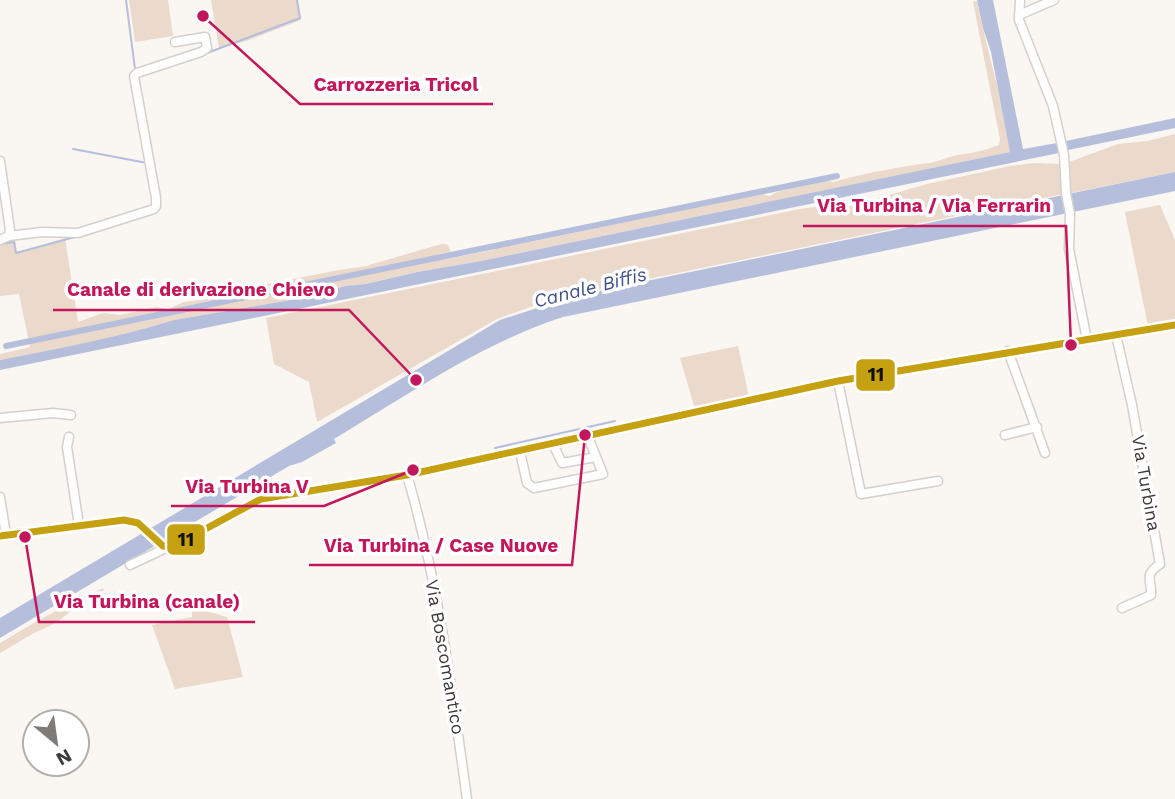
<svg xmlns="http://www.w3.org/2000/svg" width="1175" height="799" viewBox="0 0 1175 799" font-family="'Work Sans',sans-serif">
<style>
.green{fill:#ebd9cc}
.water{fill:#b5bfdc}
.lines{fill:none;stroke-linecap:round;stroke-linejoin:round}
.stream{stroke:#b5bfdc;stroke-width:2}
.canal{stroke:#b5bfdc;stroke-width:6}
.minor-casing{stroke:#d4d0ce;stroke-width:11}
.minor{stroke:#fefefd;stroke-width:8}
.bus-1-casing{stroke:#fff;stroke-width:12}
.bus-1{stroke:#c5a010;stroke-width:7}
.labels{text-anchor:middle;stroke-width:7;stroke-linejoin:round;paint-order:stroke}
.street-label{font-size:18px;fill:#3d3937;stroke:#fff}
.water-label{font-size:19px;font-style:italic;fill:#3f508a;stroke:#fff}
.leader{fill:none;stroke:#c2185b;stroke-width:2.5}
.callout-dot{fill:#c2185b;stroke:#fff;stroke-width:2.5}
.callout-label{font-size:19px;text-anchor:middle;font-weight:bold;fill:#c2185b;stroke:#fff;stroke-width:7;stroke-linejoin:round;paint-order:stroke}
.line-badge{stroke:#fff;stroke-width:2.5}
.pale-badge-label{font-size:19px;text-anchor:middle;font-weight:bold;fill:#111}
</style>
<rect width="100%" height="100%" fill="#faf6f2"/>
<g class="green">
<path d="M 129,0 L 168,0 L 173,36 L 135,42 Z"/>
<path d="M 211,0 L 297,0 L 301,20 L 246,41 L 219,48 Z"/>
<path d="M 977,1 C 987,52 1003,100 1011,152 L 481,261 L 417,272 L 366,284 L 345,286 L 308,297 L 174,320 C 118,337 57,350 0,360 L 0,354 L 30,347 L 19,294 L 0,296 L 0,244 L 15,239 L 17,253 L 65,238 L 78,322 L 103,313 L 120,315 L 157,307 L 168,309 L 184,302 L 208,299 L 223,293 L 333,271 L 366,266 L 441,244 L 447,244 L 451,252 L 439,254 L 436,258 L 441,260 L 493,250 L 499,243 L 502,244 L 506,240 L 522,243 L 530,242 L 761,194 L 770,196 L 777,192 L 828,180 L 833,182 C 866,173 897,167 930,163 C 939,161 948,157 957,155 C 972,153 984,151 999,145 L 1000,139 L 973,2 Z"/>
<path d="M 1175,134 L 1175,172 L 1071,193 L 1069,162 L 1118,144 L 1148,141 Z"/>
<path d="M 1035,163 L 1060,164 L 1063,194 L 556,298 L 497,319 L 317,422 L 309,382 L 274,364 L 266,318 L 776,214 C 799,209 821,204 844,208 L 927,184 L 1010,166 Z"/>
<path d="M 1160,205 L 1175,240 L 1175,321 L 1148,326 L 1125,212 Z"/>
<path d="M 738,346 L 749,397 L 695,409 L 680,358 Z"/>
<path d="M 103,588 L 104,590 L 80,604 L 56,623 L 32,634 L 0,653 L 0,643 C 34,623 67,603 103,588 Z"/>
<path d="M 192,607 L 227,617 L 243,677 L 175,689 L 152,625 L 192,617 Z"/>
</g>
<g class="water">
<path d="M 977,0 L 993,0 L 1023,149 L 1057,143 L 1059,153 L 0,370 L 0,360 C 58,349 118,337 174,320 L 308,297 L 345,286 L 366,284 L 417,272 L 481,261 L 1010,152 L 991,52 L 983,28 Z"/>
<path d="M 1175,118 L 1175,128 L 1068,150 L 1066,141 Z"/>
<path d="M 1175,172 L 1175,191 L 563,317 C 480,344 408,395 334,439 L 336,443 L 302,462 L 289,466 L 0,638 L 0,618 L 500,320 L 574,296 Z"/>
</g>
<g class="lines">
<g class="stream">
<path d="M 126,0 L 135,69"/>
<path d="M 207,53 L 300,18 L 297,0"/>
<path d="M 73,149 L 147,163"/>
<path d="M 0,244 L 14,242 L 16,253 L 75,237"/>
<path d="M 495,448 L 615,421"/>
<path d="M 183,548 L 215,528"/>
</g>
<path class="canal" d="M 6,346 L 837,176"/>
<defs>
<g id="minor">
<path d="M 1020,0 L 1019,20 L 1053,106 L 1064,155 L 1066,193 L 1070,214 L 1069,249 L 1087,340"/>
<path d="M 1019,15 L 1054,0"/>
<path d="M 0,161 L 10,230 L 9,236 L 0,240"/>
<path d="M 9,236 L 42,232 L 78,233 L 154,209 L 156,206 L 156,198 L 134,76 L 137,73 L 201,52 L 207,48 L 205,37 L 175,42"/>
<path d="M 1116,335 L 1132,405 L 1160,564 C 1143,576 1152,579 1151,595 L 1122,608"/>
<path d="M 1008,351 L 1045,453"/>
<path d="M 838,381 L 861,494 L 938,481"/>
<path d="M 0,418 L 53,413 L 71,415"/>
<path d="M 1005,435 L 1037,427"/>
<path d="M 69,437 L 67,447 L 79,525"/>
<path d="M 553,444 L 562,463 L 596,457"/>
<path d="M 520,452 L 527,483 L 534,488 L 603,474 L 588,437"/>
<path d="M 407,475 C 438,580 452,691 467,799"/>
<path d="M 0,497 L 6,535"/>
<path d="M 0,536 L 124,520 L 138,523 L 163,546 L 172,547 L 261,499 L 407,475 L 838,381 L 1175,325"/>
<path d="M 130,565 L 168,547"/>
</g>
</defs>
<use href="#minor" class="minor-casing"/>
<use href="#minor" class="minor"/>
<defs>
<path id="bus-1" d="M 0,536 L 124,520 L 138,523 L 163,546 L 172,547 L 261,499 L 407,475 L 838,381 L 1175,325"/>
</defs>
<use href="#bus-1" class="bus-1-casing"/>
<use href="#bus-1" class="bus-1"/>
</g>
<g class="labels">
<g class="street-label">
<text transform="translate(1146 483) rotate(80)" y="6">Via Turbina</text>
<text transform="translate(445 657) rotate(80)" y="6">Via Boscomantico</text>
</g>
<g class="water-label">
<text transform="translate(590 287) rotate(-14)" y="7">Canale Biffis</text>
</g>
</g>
<path class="leader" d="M203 16L300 104H493M1071 345L1066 226H803M416 380L349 310H53M413 470L324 506H171M585 435L572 565H309M25 537L39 622H255"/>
<g class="callout-dot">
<circle cx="203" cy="16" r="7"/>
<circle cx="1071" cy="345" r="7"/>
<circle cx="416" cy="380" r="7"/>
<circle cx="413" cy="470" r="7"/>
<circle cx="585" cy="435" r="7"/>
<circle cx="25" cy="537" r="7"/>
</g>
<g class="callout-label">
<text x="396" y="91">Carrozzeria Tricol</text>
<text x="934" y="212">Via Turbina / Via Ferrarin</text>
<text x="201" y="296">Canale di derivazione Chievo</text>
<text x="247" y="493">Via Turbina V</text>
<text x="441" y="552">Via Turbina / Case Nuove</text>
<text x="147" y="608">Via Turbina (canale)</text>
</g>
<g class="line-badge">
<rect x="855" y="358" width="41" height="34" rx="7" fill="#c5a010"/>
<rect x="166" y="523" width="40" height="33" rx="7" fill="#c5a010"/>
</g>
<g class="pale-badge-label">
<text x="876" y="381">11</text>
<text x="186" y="546">11</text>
</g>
<g transform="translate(56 743) rotate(151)"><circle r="33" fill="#ffffff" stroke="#b1b0af" stroke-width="2"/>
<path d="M0-5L12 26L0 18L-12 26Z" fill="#7f7b78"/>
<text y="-10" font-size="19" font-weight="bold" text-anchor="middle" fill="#3d3937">N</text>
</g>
</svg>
